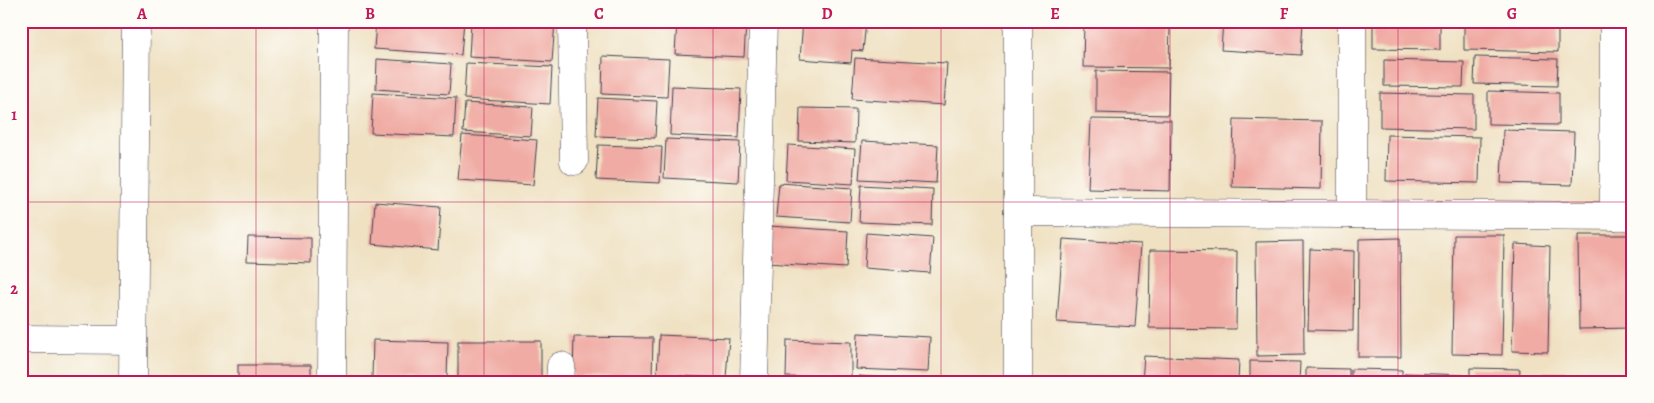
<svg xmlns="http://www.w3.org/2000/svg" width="1654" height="403" viewBox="0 0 1654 403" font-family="Alegreya,serif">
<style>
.building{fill:#f0aca4}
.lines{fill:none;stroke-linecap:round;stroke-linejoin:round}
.minor-casing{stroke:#413f4f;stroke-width:29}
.minor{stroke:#fff;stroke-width:28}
.grid{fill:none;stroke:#c2185b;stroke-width:1;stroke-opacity:0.55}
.neatline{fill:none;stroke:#c2185b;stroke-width:2}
.grid-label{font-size:16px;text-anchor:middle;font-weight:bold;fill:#c2185b}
</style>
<rect width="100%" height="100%" fill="#fdfcf7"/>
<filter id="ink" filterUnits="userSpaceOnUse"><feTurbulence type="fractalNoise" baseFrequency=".02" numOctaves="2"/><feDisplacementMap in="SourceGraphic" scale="10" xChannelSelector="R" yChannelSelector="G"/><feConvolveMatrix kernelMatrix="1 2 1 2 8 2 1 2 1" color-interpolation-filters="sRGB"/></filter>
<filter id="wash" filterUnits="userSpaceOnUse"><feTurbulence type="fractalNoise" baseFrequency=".0096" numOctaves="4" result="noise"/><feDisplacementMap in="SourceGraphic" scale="20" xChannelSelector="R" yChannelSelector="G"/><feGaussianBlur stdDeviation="1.12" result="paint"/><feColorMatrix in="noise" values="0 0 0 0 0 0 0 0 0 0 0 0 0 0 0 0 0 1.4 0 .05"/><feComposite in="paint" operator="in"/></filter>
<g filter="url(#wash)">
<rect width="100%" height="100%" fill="#efe1c2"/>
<g id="blocks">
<g class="building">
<path d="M 376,21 L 464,21 L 461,55 L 374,49 Z"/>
<path d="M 471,21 L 555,21 L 552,62 L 469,57 Z"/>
<path d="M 677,21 L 746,21 L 744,57 L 675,54 Z"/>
<path d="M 803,21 L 866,21 L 863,51 L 852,50 L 851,63 L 800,59 Z"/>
<path d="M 930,21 L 959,21 L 959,24 L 930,23 Z"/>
<path d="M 1084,21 L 1170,21 L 1169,68 L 1083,67 Z"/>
<path d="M 1223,21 L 1303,21 L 1301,55 L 1221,50 Z"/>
<path d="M 1373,21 L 1440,21 L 1440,50 L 1373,49 Z"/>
<path d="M 1464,23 L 1558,25 L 1558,52 L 1464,50 Z"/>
<path d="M 603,56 L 669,59 L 667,97 L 602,94 Z"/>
<path d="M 1475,57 L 1558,59 L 1557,86 L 1474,84 Z"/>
<path d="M 855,58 L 947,63 L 944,105 L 852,99 Z"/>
<path d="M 377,59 L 451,64 L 449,94 L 376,89 Z"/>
<path d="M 1384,60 L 1464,62 L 1463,87 L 1384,86 Z"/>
<path d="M 466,63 L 552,67 L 550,104 L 464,99 Z"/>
<path d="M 1096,71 L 1169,72 L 1168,115 L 1096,113 Z"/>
<path d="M 672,86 L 741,89 L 739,138 L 670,135 Z"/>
<path d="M 1488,91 L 1559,93 L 1559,125 L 1488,124 Z"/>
<path d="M 373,93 L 456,98 L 454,137 L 371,133 Z"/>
<path d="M 1380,93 L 1474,95 L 1474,129 L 1380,127 Z"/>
<path d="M 598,98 L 657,101 L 655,138 L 596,136 Z"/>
<path d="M 465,103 L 533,107 L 531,136 L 463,132 Z"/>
<path d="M 800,108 L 856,109 L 855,143 L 799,141 Z"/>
<path d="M 1091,119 L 1171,120 L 1170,191 L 1088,189 Z"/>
<path d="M 1234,119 L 1322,121 L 1321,189 L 1232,187 Z"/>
<path d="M 1503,130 L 1574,132 L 1572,185 L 1501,183 Z"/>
<path d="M 462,135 L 537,140 L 533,185 L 458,180 Z"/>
<path d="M 1387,135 L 1480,137 L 1479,183 L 1386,181 Z"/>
<path d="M 666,139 L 740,142 L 738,182 L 664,178 Z"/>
<path d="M 862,141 L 938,145 L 936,183 L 859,179 Z"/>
<path d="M 1631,142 L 1633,142 L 1633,169 L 1630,169 Z"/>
<path d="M 598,145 L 662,147 L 660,183 L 596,180 Z"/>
<path d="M 788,145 L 855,149 L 853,184 L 786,180 Z"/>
<path d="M 779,183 L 852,188 L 850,222 L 776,217 Z"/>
<path d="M 861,185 L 933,189 L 932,225 L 859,222 Z"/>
<path d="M 375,202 L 441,207 L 438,250 L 372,244 Z"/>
<path d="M 769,226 L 848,231 L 846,268 L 766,263 Z"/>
<path d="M 866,233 L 933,238 L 930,273 L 864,268 Z"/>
<path d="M 1454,235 L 1504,235 L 1502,355 L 1452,354 Z"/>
<path d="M 1578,235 L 1633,235 L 1633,328 L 1579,329 Z"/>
<path d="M 248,237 L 311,238 L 311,263 L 247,261 Z"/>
<path d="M 1400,238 L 1401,357 L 1358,357 L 1359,239 Z"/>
<path d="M 1063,239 L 1141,244 L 1135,327 L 1057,322 Z"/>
<path d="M 1303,241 L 1304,355 L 1257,356 L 1256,242 Z"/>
<path d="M 1515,244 L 1550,246 L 1548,352 L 1512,351 Z"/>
<path d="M 1310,249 L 1354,251 L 1353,331 L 1308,330 Z"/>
<path d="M 1150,250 L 1237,251 L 1236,329 L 1149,328 Z"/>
<path d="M 858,333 L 930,337 L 928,372 L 856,369 Z"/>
<path d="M 659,335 L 729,338 L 726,378 L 657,375 Z"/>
<path d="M 574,337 L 653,338 L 652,377 L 573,376 Z"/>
<path d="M 373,340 L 448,342 L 447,380 L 372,378 Z"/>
<path d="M 787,340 L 851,342 L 851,378 L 786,377 Z"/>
<rect x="458" y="341" width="83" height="41"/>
<path d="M 1144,356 L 1239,360 L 1238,382 L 1142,382 Z"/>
<path d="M 1250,361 L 1300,362 L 1299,382 L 1250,382 Z"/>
<rect x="238" y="365" width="73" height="17"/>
<path d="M 1306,368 L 1349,369 L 1349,382 L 1306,382 Z"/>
<path d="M 1470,368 L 1520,369 L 1519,382 L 1470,382 Z"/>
<path d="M 1351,369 L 1402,370 L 1402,382 L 1351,382 Z"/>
<path d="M 1405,373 L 1464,375 L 1464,382 L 1405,382 Z"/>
<rect x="1525" y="375" width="39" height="7"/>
<path d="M 859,376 L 908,380 L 908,382 L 859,382 Z"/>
</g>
</g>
</g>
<g filter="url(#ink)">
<use href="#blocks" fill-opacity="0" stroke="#413f4f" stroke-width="1"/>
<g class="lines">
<defs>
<g id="minor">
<path d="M 572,21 L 574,161"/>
<path d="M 1018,21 L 1018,382"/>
<path d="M 1352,21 L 1352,214"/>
<path d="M 1018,212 L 1633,216"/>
<path d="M 1614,216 L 1614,21"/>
<path d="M 21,339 L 133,340"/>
<path d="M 133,382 L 136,21"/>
<path d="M 332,382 L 334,21"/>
<path d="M 560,382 L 561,366"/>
<path d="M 754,382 L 763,21"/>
</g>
</defs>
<use href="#minor" class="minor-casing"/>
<use href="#minor" class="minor"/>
</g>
</g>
<path class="grid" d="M 256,21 L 256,382M 484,21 L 484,382M 713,21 L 713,382M 941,21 L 941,382M 1170,21 L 1170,382M 1398,21 L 1398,382M 21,202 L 1633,202"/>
<rect width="1654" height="403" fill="none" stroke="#fdfcf7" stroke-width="55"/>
<rect x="28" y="28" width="1598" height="348" class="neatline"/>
<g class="grid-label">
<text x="142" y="19">A</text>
<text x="370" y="19">B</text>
<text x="599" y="19">C</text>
<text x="827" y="19">D</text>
<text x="1055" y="19">E</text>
<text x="1284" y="19">F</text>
<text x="1512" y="19">G</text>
<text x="14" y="120">1</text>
<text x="14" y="294">2</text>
</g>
</svg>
